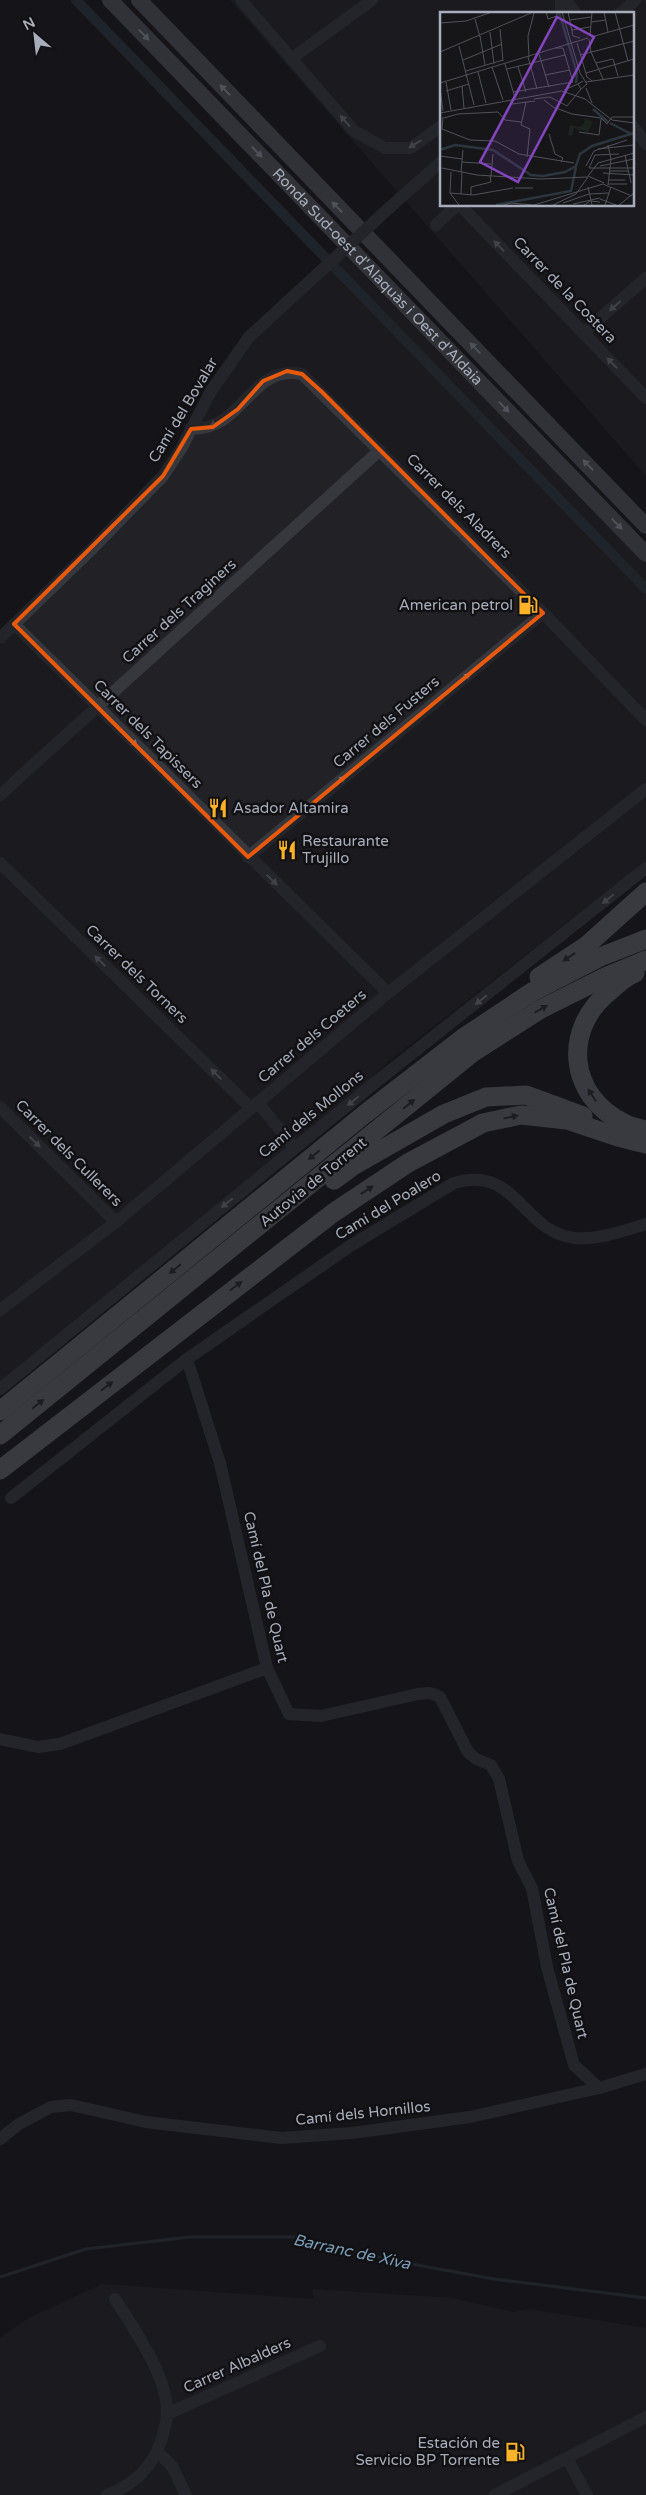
<svg xmlns="http://www.w3.org/2000/svg" width="646" height="2495" viewBox="0 0 646 2495" font-family="'Varela Round',sans-serif">
<style>
.built{fill:#222226;fill-rule:evenodd}
.lines{fill:none;stroke-linecap:round;stroke-linejoin:round}
.stream{stroke:#2b363e;stroke-width:3}
.canal{stroke:#2b363e;stroke-width:10}
.minor{stroke:#37383e;stroke-width:12}
.major{stroke:#53555d;stroke-width:16}
.highway{stroke:#62666f;stroke-width:19}
.minor-bridge{stroke:#37383e;stroke-width:12}
.oneway{fill:#969ba7}
.oneway2{fill:#757882}
.oneway3{fill:#25262b}
.marked{fill:none;stroke:#e8590c;stroke-width:4;stroke-linejoin:round}
.labels{text-anchor:middle;stroke-width:5;stroke-linejoin:round;paint-order:stroke}
.street-label{font-size:15px;fill:#a7adba;stroke:#111114}
.poi-label{font-size:15px;fill:#a7adba;stroke:#111114;text-anchor:end}
.water-label{font-size:16px;font-style:italic;fill:#7b9cb7;stroke:#111114}
.inset-river{fill:none;stroke:#2b363e;stroke-width:2.5}
.inset-road{fill:none;stroke:#505259;stroke-width:1}
.view{fill:#8446be;fill-opacity:0.15;stroke:#8446be;stroke-width:2.5}
.inset-edge{fill:none;stroke:#a7adba;stroke-width:2.5}
</style>
<rect width="100%" height="100%" fill="#161619"/>
<g class="built">
<path d="M 230,0 L 646,0 L 646,476 ZM 441,14 L 632,14 L 632,205 L 441,205 Z"/>
<path d="M 344,255 L 646,563 L 646,861 L 388,1062 L 336,1114 L 0,1386 L 0,646 L 160,476 L 252,338 Z"/>
<path d="M 102,2284 L 314,2299 L 312,2289 L 452,2298 L 512,2312 L 528,2309 L 646,2328 L 646,2495 L 0,2495 L 0,2338 L 27,2319 Z"/>
</g>
<g class="lines">
<path class="stream" d="M 0,2277 L 86,2249 L 190,2237 L 294,2237 L 395,2261 L 494,2279 L 646,2298"/>
<path class="canal" d="M 76,0 L 646,589"/>
<g class="minor">
<path d="M 241,0 L 354,131 L 385,148 L 411,148 L 441,126"/>
<path d="M 561,0 L 561,14"/>
<path d="M 566,0 L 576,14"/>
<path d="M 620,14 L 635,0"/>
<path d="M 291,59 L 372,0"/>
<path d="M 632,125 L 646,144"/>
<path d="M 460,205 L 646,398"/>
<path d="M 389,208 L 441,162"/>
<path d="M 436,225 L 457,205"/>
<path d="M 583,333 L 646,278"/>
<path d="M 191,429 C 245,430 249,364 302,374 L 543,613 L 646,720"/>
<path d="M 14,624 L 388,993"/>
<path d="M 0,638 L 90,551 L 163,476 L 181,449 L 211,391 L 249,337 L 323,269"/>
<path d="M 0,795 L 380,450"/>
<path d="M 248,857 L 543,613"/>
<path d="M 0,863 L 251,1108"/>
<path d="M 258,1103 L 295,1148"/>
<path d="M 0,1107 L 116,1222"/>
<path d="M 0,1310 L 116,1222 L 388,993 L 646,789"/>
<path d="M 187,1359 L 220,1463 L 267,1668 L 289,1714 L 321,1716 L 418,1694 L 430,1693 L 440,1697 L 468,1752 L 476,1759 L 491,1765 L 499,1779 L 518,1861 L 532,1888 L 547,1967 L 574,2065 L 599,2088"/>
<path d="M 0,1389 L 371,1086 L 646,868"/>
<path d="M 11,1498 L 187,1359 L 350,1246 L 454,1183 C 517,1164 521,1232 575,1238 C 599,1240 623,1231 646,1224"/>
<path d="M 0,1739 L 38,1747 L 60,1744 L 267,1668"/>
<path d="M 0,2139 L 19,2124 L 51,2107 L 71,2105 L 146,2122 L 282,2138 L 352,2133 L 470,2117 L 599,2088 L 646,2074"/>
<path d="M 115,2299 C 134,2329 169,2378 167,2415 C 166,2427 161,2441 157,2452 L 172,2466 L 186,2495"/>
<path d="M 167,2414 L 320,2346"/>
<path d="M 567,2458 L 587,2495"/>
<path d="M 107,2495 C 130,2486 145,2474 157,2452"/>
<path d="M 495,2495 L 646,2417"/>
</g>
<g class="major">
<path id="s1" d="M 110,0 L 646,554"/>
<path d="M 139,0 L 646,526"/>
</g>
<g class="highway">
<path d="M 635,973 C 625,977 618,984 610,991 C 562,1029 568,1096 624,1123 C 630,1127 639,1128 646,1130"/>
<path d="M 539,977 L 586,946 L 646,892"/>
<path d="M 334,1180 L 353,1166 L 444,1114 L 486,1097 L 526,1095 L 583,1116"/>
<path d="M 0,1411 L 366,1113 L 463,1038 L 532,992 L 600,957 L 646,939"/>
<path d="M 0,1435 L 472,1053 L 541,1009 L 605,977 L 646,960"/>
<path d="M 0,1470 L 333,1213 L 408,1163 L 483,1123 L 521,1115 L 567,1120 L 618,1137 L 646,1144"/>
</g>
<path class="minor-bridge" d="M 323,269 L 389,208"/>
</g>
<defs><path id="oneway-solid" d="M-6-.8H1V-3.2L6.5 0L1 3.2V.8H-6Z" transform="scale(1.25)"/></defs>
<g class="oneway">
<use href="#oneway-solid" transform="translate(144 35) rotate(46)"/>
<use href="#oneway-solid" transform="translate(225 90) rotate(-134)"/>
<use href="#oneway-solid" transform="translate(257 152) rotate(46)"/>
<use href="#oneway-solid" transform="translate(337 207) rotate(-134)"/>
<use href="#oneway-solid" transform="translate(475 348) rotate(-134)"/>
<use href="#oneway-solid" transform="translate(504 407) rotate(46)"/>
<use href="#oneway-solid" transform="translate(588 465) rotate(-134)"/>
<use href="#oneway-solid" transform="translate(617 524) rotate(46)"/>
</g>
<g class="oneway2">
<use href="#oneway-solid" transform="translate(345 121) rotate(-131)"/>
<use href="#oneway-solid" transform="translate(415 144) rotate(149)"/>
<use href="#oneway-solid" transform="translate(499 246) rotate(-134)"/>
<use href="#oneway-solid" transform="translate(615 306) rotate(139)"/>
<use href="#oneway-solid" transform="translate(612 363) rotate(-134)"/>
<use href="#oneway-solid" transform="translate(216 423) rotate(151)"/>
<use href="#oneway-solid" transform="translate(465 678) rotate(-40)"/>
<use href="#oneway-solid" transform="translate(132 741) rotate(45)"/>
<use href="#oneway-solid" transform="translate(340 781) rotate(-40)"/>
<use href="#oneway-solid" transform="translate(272 880) rotate(44)"/>
<use href="#oneway-solid" transform="translate(608 899) rotate(141)"/>
<use href="#oneway-solid" transform="translate(100 961) rotate(-136)"/>
<use href="#oneway-solid" transform="translate(481 1000) rotate(142)"/>
<use href="#oneway-solid" transform="translate(216 1074) rotate(-136)"/>
<use href="#oneway-solid" transform="translate(353 1101) rotate(141)"/>
<use href="#oneway-solid" transform="translate(35 1142) rotate(45)"/>
<use href="#oneway-solid" transform="translate(227 1203) rotate(141)"/>
</g>
<g class="oneway3">
<use href="#oneway-solid" transform="translate(569 957) rotate(146)"/>
<use href="#oneway-solid" transform="translate(541 1009) rotate(-30)"/>
<use href="#oneway-solid" transform="translate(592 1095) rotate(-123)"/>
<use href="#oneway-solid" transform="translate(409 1104) rotate(-39)"/>
<use href="#oneway-solid" transform="translate(511 1117) rotate(-12)"/>
<use href="#oneway-solid" transform="translate(314 1155) rotate(141)"/>
<use href="#oneway-solid" transform="translate(367 1190) rotate(-33)"/>
<use href="#oneway-solid" transform="translate(175 1269) rotate(141)"/>
<use href="#oneway-solid" transform="translate(236 1286) rotate(-37)"/>
<use href="#oneway-solid" transform="translate(107 1386) rotate(-38)"/>
<use href="#oneway-solid" transform="translate(38 1404) rotate(-39)"/>
</g>
<path d="M0 0H646V2495H0ZM 287,371 L 302,374 L 322,392 L 543,613 L 248,857 L 14,624 L 163,476 L 191,429 L 213,427 L 238,409 L 263,381 Z" fill="#161619" fill-opacity=".55" fill-rule="evenodd"/>
<path class="marked" d="M 287,371 L 302,374 L 322,392 L 543,613 L 248,857 L 14,624 L 163,476 L 191,429 L 213,427 L 238,409 L 263,381 Z"/>
<defs>
<symbol id="fuel-bare" viewBox="-9 -9 18 18"><path d="M-5.5-6h7V0h2V4h1.3V-2.5L3-4.5l.8-.8L6-3V5H2.5V1h-1V6h-7ZM-4.2-4.7v3.2H.2V-4.7Z" fill="#ffb428" stroke="#111114" stroke-width="2.5" paint-order="stroke"/></symbol>
<symbol id="restaurant-bare" viewBox="-9 -9 18 18"><path d="M-5-6h1v4h1v-4h1v4h1v-4h1v5L-1.5 .5V6h-2V.5L-5-1ZM5-6V6H3V1.5H1.5Q1.5-4 5-6Z" fill="#ffb428" stroke="#111114" stroke-width="2.5" paint-order="stroke"/></symbol>
</defs>
<g fill-rule="evenodd">
<use href="#fuel-bare" x="514" y="591" width="28" height="28"/>
<use href="#restaurant-bare" x="204" y="794" width="28" height="28"/>
<use href="#restaurant-bare" x="273" y="836" width="28" height="28"/>
<use href="#fuel-bare" x="501" y="2438" width="28" height="28"/>
</g>
<g class="labels">
<g class="street-label">
<text dy="5" stroke="none"><textPath href="#s1" startOffset="385">Ronda Sud-oest d'Alaquàs i Oest d'Aldaia</textPath></text>
<text transform="translate(565 290) rotate(46)" y="5">Carrer de la Costera</text>
<text transform="translate(183 410) rotate(-59)" y="5">Camí del Bovalar</text>
<text transform="translate(459 506) rotate(45)" y="5">Carrer dels Aladrers</text>
<text transform="translate(179 611) rotate(-42)" y="5">Carrer dels Traginers</text>
<text transform="translate(386 722) rotate(-40)" y="5">Carrer dels Fusters</text>
<text transform="translate(148 734) rotate(45)" y="5">Carrer dels Tapissers</text>
<text transform="translate(137 974) rotate(44)" y="5">Carrer dels Torners</text>
<text transform="translate(312 1036) rotate(-40)" y="5">Carrer dels Coeters</text>
<text transform="translate(311 1114) rotate(-39)" y="5">Camí dels Mollons</text>
<text transform="translate(69 1153) rotate(45)" y="5">Carrer dels Cullerers</text>
<text transform="translate(313 1182) rotate(-39)" y="5">Autovia de Torrent</text>
<text transform="translate(388 1205) rotate(-31)" y="5">Camí del Poalero</text>
<text transform="translate(266 1587) rotate(77)" y="5">Camí del Pla de Quart</text>
<text transform="translate(566 1963) rotate(77)" y="5">Camí del Pla de Quart</text>
<text transform="translate(363 2113) rotate(-6)" y="5">Camí dels Hornillos</text>
<text transform="translate(237 2365) rotate(-24)" y="5">Carrer Albalders</text>
</g>
<g class="poi-label">
<text x="513" y="610">American petrol</text>
<text x="233" y="813" text-anchor="start">Asador Altamira</text>
<text x="302" y="846" text-anchor="start">Restaurante<tspan x="302" dy="17">Trujillo</tspan></text>
<text x="500" y="2448">Estación de<tspan x="500" dy="17">Servicio BP Torrente</tspan></text>
</g>
<g class="water-label">
<text transform="translate(352 2251) rotate(12)" y="6">Barranc de Xiva</text>
</g>
</g>
<g transform="translate(440 12)">
<rect width="194" height="194" fill="#161619"/>
<path d="M 145,106 L 153,110 L 148,120 L 134,116 L 132,124 L 128,123 L 130,113 L 139,115 L 144,112 Z" fill="#1c241d"/>
<path class="inset-river" d="M 119,0 L 137,61 L 136,71M 153,97 L 168,110M 170,111 L 191,122M 0,138 L 15,133 L 53,138 L 91,163 L 103,164 L 125,160 L 136,154 L 140,142 L 152,134 L 194,121M 56,193 L 131,179 L 136,155"/>
<path class="inset-road" d="M 106,0 L 108,7 L 117,4 L 117,0M 122,0 L 140,61 L 147,72 L 141,77 L 138,72 L 143,69M 128,0 L 133,24 L 140,26M 164,0 L 168,20M 175,0 L 188,49M 35,7 L 40,25M 130,8 L 151,5M 151,10 L 166,8M 0,11 L 26,9 L 52,0M 60,17 L 63,49M 132,18 L 150,15M 50,20 L 54,52M 40,24 L 45,53M 150,24 L 152,0M 151,25 L 194,13M 149,27 L 151,40 L 163,67M 137,31 L 147,65 L 152,69M 19,34 L 34,93M 0,40 L 91,1M 99,42 L 109,75M 140,43 L 194,29M 88,45 L 97,77M 89,45 L 88,24 L 94,1M 23,48 L 62,32M 156,51 L 173,47 L 178,64M 65,52 L 75,86M 52,55 L 63,88M 78,55 L 86,80M 67,57 L 125,43M 26,59 L 63,48M 38,60 L 46,91M 146,61 L 194,47M 105,63 L 130,58M 6,70 L 11,98M 146,70 L 194,63M 0,71 L 148,26M 22,74 L 24,96M 0,76 L 3,99M 146,76 L 152,91M 124,78 L 138,72M 6,79 L 29,72M 73,80 L 133,70 L 123,36 L 115,36M 94,87 L 110,85 L 127,94 L 141,77M 104,88 L 113,95 L 132,102 L 161,106 L 167,112 L 172,105 L 194,105M 86,90 L 81,113 L 90,117 L 87,145M 72,92 L 95,89M 0,101 L 122,79 L 145,87 L 172,108 L 194,111M 3,105 L 2,117 L 30,128 L 55,129 L 79,142 L 134,151M 4,106 L 18,102 L 58,100 L 65,108 L 81,110M 139,120 L 159,123 L 161,107M 109,122 L 115,142 L 123,146 L 121,150M 0,133 L 0,114M 158,137 L 194,133M 155,143 L 149,156 L 194,156M 155,143 L 179,142M 185,143 L 191,171M 0,144 L 22,147M 22,150 L 51,152M 146,154 L 154,139 L 187,128M 160,154 L 194,147M 2,156 L 37,163 L 101,167 L 148,165M 170,159 L 189,159M 21,160 L 23,138M 163,161 L 194,163M 51,164 L 53,142M 148,164 L 158,151 L 194,141M 148,164 L 164,171M 169,168 L 185,168M 168,172 L 187,172M 168,173 L 171,147 L 168,133M 148,175 L 152,193M 75,176 L 93,176M 10,181 L 11,160M 21,182 L 22,160M 31,183 L 31,175 L 51,170 L 50,164M 160,187 L 176,193M 123,191 L 149,182 L 169,181M 133,192 L 160,186M 19,193 L 10,181 L 33,183 L 73,176M 64,193 L 71,191 L 94,193 L 163,172 L 192,184M 113,193 L 136,182 L 148,165M 144,193 L 150,189 L 160,190M 165,193 L 171,175M 179,193 L 194,181"/>
<path class="view" d="M 117,5 L 154,25 L 78,170 L 40,150 Z"/>
<rect width="194" height="194" class="inset-edge"/>
</g>
<g transform="translate(35 35) rotate(332)" stroke="#111114" stroke-width="4" paint-order="stroke">
<path d="M0-4L9 19L0 12L-9 19Z" fill="#a7adba"/>
<text y="-8" font-size="14" font-weight="bold" text-anchor="middle" fill="#a7adba">N</text>
</g>
</svg>
